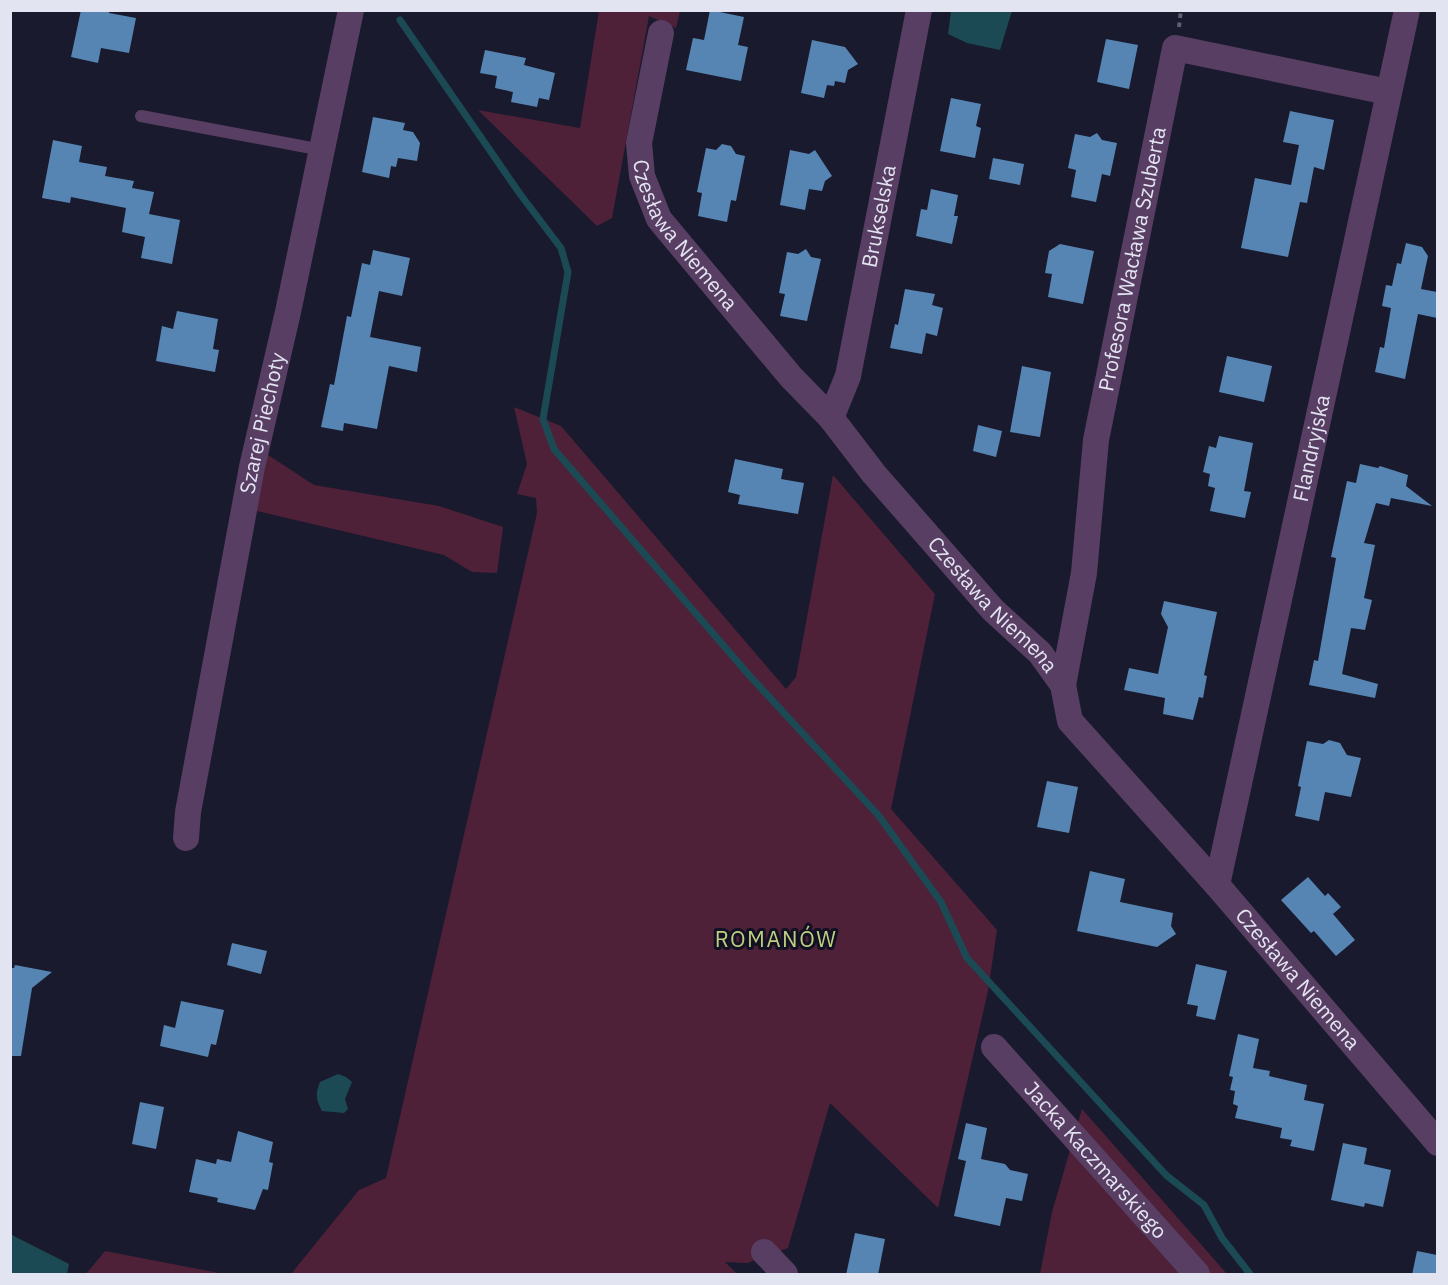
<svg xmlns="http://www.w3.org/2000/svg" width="1448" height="1285" viewBox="0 0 1448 1285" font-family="'IBM Plex Sans',sans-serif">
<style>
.green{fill:#4e2139}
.water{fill:#1b4a55}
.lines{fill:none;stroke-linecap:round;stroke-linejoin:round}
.stream{stroke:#1b4a55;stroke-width:7}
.building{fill:#5685b4}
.path{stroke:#5f6071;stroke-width:4;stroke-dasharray:4.5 4.5;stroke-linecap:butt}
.lane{stroke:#583e63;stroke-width:12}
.street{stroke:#583e63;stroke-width:26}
.labels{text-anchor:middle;stroke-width:6;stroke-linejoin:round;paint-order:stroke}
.street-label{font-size:21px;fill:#e3e4f2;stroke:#111123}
.neighbourhood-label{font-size:22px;letter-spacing:1.5px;fill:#c1cd81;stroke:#111123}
</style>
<rect width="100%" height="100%" fill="#191a2d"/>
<g class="green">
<path d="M 599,11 L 680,11 L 676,28 L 649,16 L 612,218 L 597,226 L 478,110 L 580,128 Z"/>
<path d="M 514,407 L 561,426 L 786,689 L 796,677 L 833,475 L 935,594 L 891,809 L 997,930 L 988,991 L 938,1208 L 830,1103 L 788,1248 L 747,1263 L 725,1262 L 737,1274 L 291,1274 L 359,1190 L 386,1178 L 537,513 L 536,498 L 517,494 L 527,464 Z"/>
<path d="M 265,453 L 314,485 L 439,506 L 503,527 L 497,573 L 472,572 L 444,555 L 253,510 Z"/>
<path d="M 1082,1109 L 1227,1274 L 1040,1274 L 1052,1212 Z"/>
<path d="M 105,1251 L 224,1274 L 86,1274 Z"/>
</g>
<g class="water">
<path d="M 951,11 L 1012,11 L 1000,50 L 967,43 L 948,34 Z"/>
<path d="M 338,1074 L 346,1077 L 352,1082 L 345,1099 L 348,1109 L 344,1113 L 322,1111 C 316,1100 315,1094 320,1082 Z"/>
<path d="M 10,1234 L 69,1264 L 67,1274 L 11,1274 Z"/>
</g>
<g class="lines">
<path class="stream" d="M 400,20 L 520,194 L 561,248 L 568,272 L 543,419 L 554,449 L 748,674 L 879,816 L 941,902 L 967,958 L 1166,1175 L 1204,1205 L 1222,1238 L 1250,1274"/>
</g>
<g class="building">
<path d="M 81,10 L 109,10 L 109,13 L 136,18 L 129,53 L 101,48 L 98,63 L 71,57 Z"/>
<path d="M 710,10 L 744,17 L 738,45 L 748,47 L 741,81 L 686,70 L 693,38 L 704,40 Z"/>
<path d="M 1106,39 L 1138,45 L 1129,89 L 1097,82 Z"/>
<path d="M 812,40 L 845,47 L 858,64 L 848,70 L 845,83 L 835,81 L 834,86 L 827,85 L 824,98 L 801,93 Z"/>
<path d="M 485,50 L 526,58 L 524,65 L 555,73 L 549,100 L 539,98 L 537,107 L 511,102 L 513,92 L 495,88 L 497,76 L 480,73 Z"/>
<path d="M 951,98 L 981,104 L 976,126 L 981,128 L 975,158 L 940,151 Z"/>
<path d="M 1290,111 L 1334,120 L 1324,170 L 1314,167 L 1307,203 L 1300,202 L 1288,257 L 1241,248 L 1255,178 L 1291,185 L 1299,145 L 1283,142 Z"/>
<path d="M 373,117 L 405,123 L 403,130 L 413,132 L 420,143 L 417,161 L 398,158 L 396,167 L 391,166 L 389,178 L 362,172 Z"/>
<path d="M 1097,133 L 1102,140 L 1117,143 L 1110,176 L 1102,174 L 1096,202 L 1071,197 L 1076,170 L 1068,168 L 1075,134 L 1090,137 Z"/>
<path d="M 53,140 L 82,146 L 79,162 L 107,167 L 105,176 L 134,181 L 132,188 L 154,192 L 149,214 L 180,220 L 172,264 L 141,258 L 145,237 L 122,232 L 126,208 L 71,197 L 70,203 L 42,198 Z"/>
<path d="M 722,144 L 731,146 L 736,154 L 745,156 L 736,201 L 731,200 L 727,222 L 698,216 L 702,193 L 697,192 L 706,148 L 716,150 Z"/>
<path d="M 790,150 L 809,154 L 815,150 L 832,176 L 825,181 L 822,191 L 809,189 L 805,210 L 780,205 Z"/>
<path d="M 993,158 L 1024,164 L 1020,185 L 989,179 Z"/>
<path d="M 931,189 L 958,195 L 954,216 L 958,216 L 952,244 L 916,236 L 921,209 L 927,210 Z"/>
<path d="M 1406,243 L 1422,247 L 1428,256 L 1421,289 L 1437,292 L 1437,318 L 1418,314 L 1405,379 L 1375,372 L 1380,347 L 1384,348 L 1391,308 L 1382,306 L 1386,285 L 1392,286 L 1397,263 L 1401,264 Z"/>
<path d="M 1060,244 L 1094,251 L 1083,304 L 1048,297 L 1052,274 L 1045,273 L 1049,251 Z"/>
<path d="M 806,249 L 811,257 L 821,259 L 807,321 L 780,316 L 785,294 L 779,293 L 787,252 L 798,254 Z"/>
<path d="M 373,250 L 410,258 L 402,296 L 379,291 L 370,337 L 421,347 L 417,372 L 389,366 L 377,429 L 344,423 L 343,431 L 321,427 L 330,384 L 334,385 L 347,316 L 351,317 L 362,263 L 370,265 Z"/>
<path d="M 905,289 L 935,294 L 932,305 L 943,308 L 937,336 L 926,333 L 922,354 L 890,348 L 895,324 L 898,325 Z"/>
<path d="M 177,311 L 218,319 L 213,349 L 219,350 L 215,372 L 156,361 L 162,326 L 173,329 Z"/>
<path d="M 1227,356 L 1272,366 L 1264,402 L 1219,392 Z"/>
<path d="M 1022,366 L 1051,372 L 1040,437 L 1010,432 Z"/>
<path d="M 978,425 L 1002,431 L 996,457 L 973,451 Z"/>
<path d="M 1219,436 L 1253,443 L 1244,491 L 1251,492 L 1245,518 L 1210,511 L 1215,488 L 1208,486 L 1210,474 L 1203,472 L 1209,446 L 1216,448 Z"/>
<path d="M 735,459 L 783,469 L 781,479 L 804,483 L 798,514 L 738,504 L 740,495 L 728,492 Z"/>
<path d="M 1360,464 L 1378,468 L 1380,466 L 1408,475 L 1406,486 L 1432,506 L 1391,498 L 1389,506 L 1376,503 L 1364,543 L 1375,545 L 1364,598 L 1372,600 L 1365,630 L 1351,628 L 1342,674 L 1378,684 L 1375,698 L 1309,685 L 1314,660 L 1318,661 L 1336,558 L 1331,557 L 1347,481 L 1356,483 Z"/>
<path d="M 1164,601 L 1217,612 L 1204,675 L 1207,676 L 1203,698 L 1199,697 L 1193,720 L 1163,714 L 1165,698 L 1124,690 L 1129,668 L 1158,674 L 1168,627 L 1161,614 Z"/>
<path d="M 1329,740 L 1340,743 L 1347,755 L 1361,758 L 1351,797 L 1325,792 L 1319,821 L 1295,816 L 1301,787 L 1298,786 L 1307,741 L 1323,744 Z"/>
<path d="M 1047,781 L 1078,787 L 1069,833 L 1037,827 Z"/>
<path d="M 1090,871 L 1125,879 L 1120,902 L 1173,913 L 1171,926 L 1176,934 L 1157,947 L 1077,931 Z"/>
<path d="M 1308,877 L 1325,896 L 1328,893 L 1341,907 L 1333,914 L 1355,940 L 1336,956 L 1314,931 L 1311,933 L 1281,900 Z"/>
<path d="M 232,943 L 267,951 L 261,974 L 227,965 Z"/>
<path d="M 1196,964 L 1227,971 L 1215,1020 L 1196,1016 L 1198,1006 L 1187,1004 Z"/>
<path d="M 15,965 L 52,972 L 32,988 L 21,1056 L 10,1056 L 10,968 L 14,968 Z"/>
<path d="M 181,1001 L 224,1010 L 216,1045 L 211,1044 L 208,1057 L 160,1046 L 164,1025 L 175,1028 Z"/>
<path d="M 1238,1034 L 1259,1039 L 1253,1068 L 1270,1071 L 1269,1076 L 1307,1085 L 1304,1100 L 1324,1104 L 1314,1151 L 1290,1146 L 1292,1140 L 1280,1138 L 1282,1128 L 1235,1118 L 1238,1106 L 1233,1104 L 1235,1091 L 1230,1090 L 1233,1077 L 1229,1076 Z"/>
<path d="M 140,1102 L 164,1107 L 156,1149 L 132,1144 Z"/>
<path d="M 966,1123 L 987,1128 L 981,1159 L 1005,1164 L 1010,1170 L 1028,1174 L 1022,1201 L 1006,1198 L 1000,1226 L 954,1216 L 966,1161 L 958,1159 Z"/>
<path d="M 238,1131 L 273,1142 L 269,1162 L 273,1163 L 268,1190 L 263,1189 L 255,1210 L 217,1202 L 218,1198 L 189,1192 L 196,1159 L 216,1164 L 217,1159 L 231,1162 Z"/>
<path d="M 1343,1143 L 1367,1148 L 1364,1164 L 1391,1170 L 1383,1207 L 1365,1203 L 1364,1207 L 1331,1200 Z"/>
<path d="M 855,1233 L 885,1239 L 878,1275 L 846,1275 Z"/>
<path d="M 1417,1251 L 1437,1255 L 1437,1275 L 1412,1275 Z"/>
</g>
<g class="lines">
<path class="path" d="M 1179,27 L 1181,10"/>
<path class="lane" d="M 141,116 L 322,150"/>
<g class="street">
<path id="s1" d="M 661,33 L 639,143 L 642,176 L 659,219 L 791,377 L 831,418 L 874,474 L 993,610 L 1040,653 L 1063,685 L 1070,721 L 1217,885 L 1438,1143"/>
<path id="s2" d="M 831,418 L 848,376 L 919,10"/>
<path id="s3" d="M 1063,685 L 1084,573 L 1096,440 L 1175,48 L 1388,92"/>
<path id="s4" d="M 186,838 L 188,812 L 252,467 L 288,312 L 351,10"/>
<path id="s5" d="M 1217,885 L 1407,10"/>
<path id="s6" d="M 994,1047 L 1197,1274"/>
<path d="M 764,1252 L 785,1274"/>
</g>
</g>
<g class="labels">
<g class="street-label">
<text dy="7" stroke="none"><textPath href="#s2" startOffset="208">Brukselska</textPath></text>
<text dy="7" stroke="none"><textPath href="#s1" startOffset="218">Czesława Niemena</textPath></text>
<text dy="7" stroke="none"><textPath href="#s3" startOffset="432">Profesora Wacława Szuberta</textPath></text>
<text dy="7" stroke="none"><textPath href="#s4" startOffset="422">Szarej Piechoty</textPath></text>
<text dy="7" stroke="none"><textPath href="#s5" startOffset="447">Flandryjska</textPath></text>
<text dy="7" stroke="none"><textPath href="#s1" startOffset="702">Czesława Niemena</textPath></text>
<text dy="7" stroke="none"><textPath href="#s1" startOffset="1190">Czesława Niemena</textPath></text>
<text dy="7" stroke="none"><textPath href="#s6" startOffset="152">Jacka Kaczmarskiego</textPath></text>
</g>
<g class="neighbourhood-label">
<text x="776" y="947">ROMANÓW</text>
</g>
</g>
<rect width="1448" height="1285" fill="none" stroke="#e3e4f2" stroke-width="24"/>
</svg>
